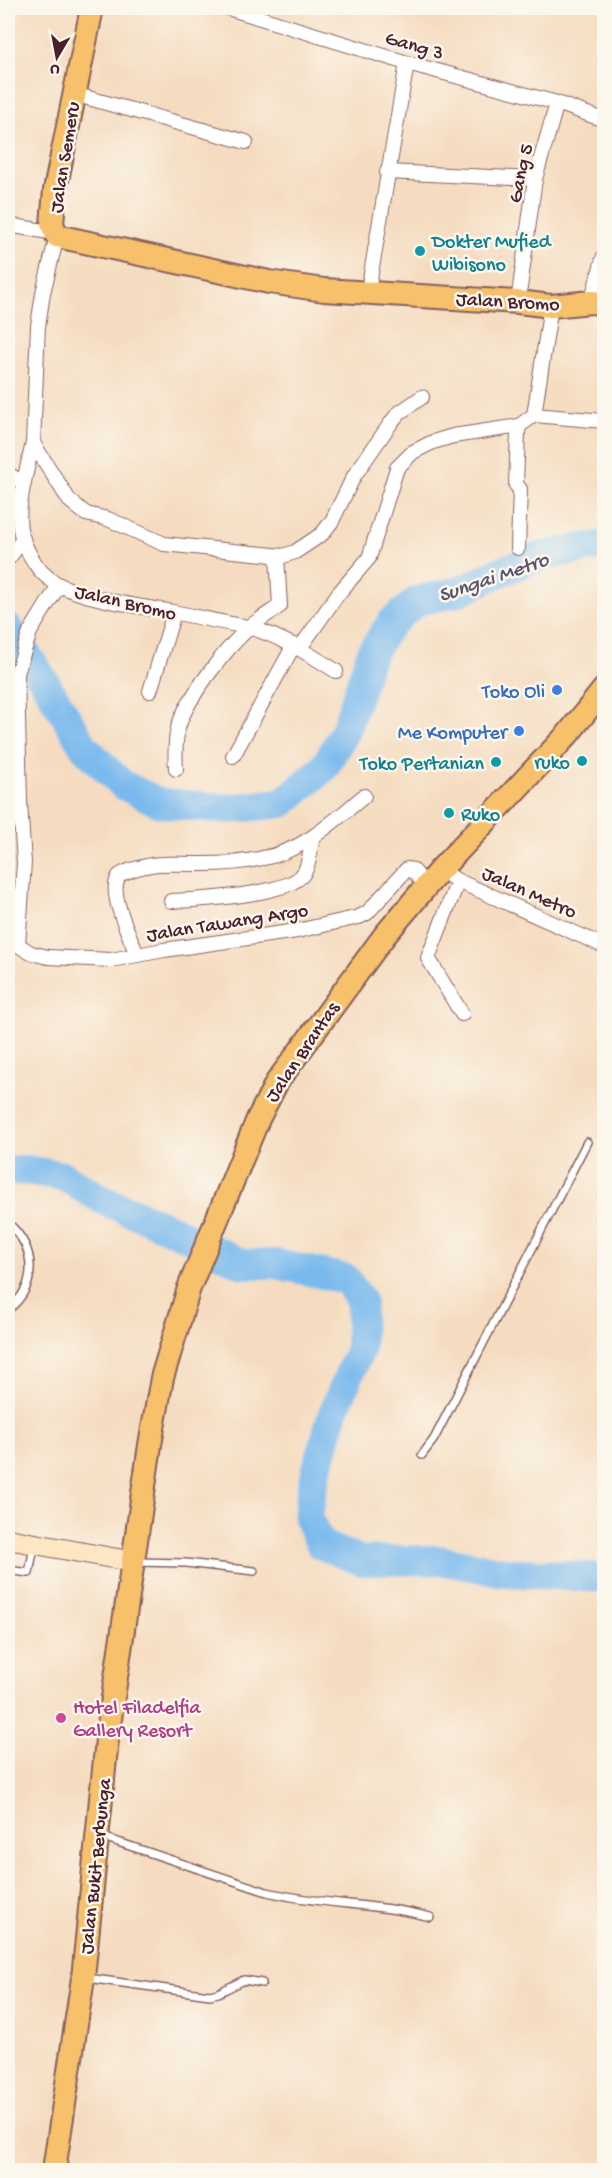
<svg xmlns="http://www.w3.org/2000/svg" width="612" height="2178" viewBox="0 0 612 2178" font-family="'Gochi Hand',sans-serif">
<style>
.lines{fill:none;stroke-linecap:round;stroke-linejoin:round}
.river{stroke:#79b9ed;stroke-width:30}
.service-casing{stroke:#86615f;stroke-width:10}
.minor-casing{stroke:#86615f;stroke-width:16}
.secondary-casing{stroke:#86615f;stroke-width:22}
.primary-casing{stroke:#86615f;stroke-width:26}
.service{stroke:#fff;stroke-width:7}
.minor{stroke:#fff;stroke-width:14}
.secondary{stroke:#fce6c4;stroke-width:20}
.primary{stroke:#f7c06b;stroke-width:22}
.culture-dot{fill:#0f9aa8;stroke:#fbf7ec;stroke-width:2}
.shop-dot{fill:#3f7fe0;stroke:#fbf7ec;stroke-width:2}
.hotel-dot{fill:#d1479c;stroke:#fbf7ec;stroke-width:2}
.labels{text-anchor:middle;stroke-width:5;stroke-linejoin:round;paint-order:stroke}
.street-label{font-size:20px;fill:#4a1f2b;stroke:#fbf7ec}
.culture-label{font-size:20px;fill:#0d838f;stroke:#fbf7ec;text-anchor:start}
.shop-label{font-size:20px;fill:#366cbe;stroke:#fbf7ec;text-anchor:end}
.hotel-label{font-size:20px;fill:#b23c85;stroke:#fbf7ec;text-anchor:start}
.water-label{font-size:21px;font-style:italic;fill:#5a556f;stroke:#fbf7ec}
</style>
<rect width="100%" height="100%" fill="#fbf7ec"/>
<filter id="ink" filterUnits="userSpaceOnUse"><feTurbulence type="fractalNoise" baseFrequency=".0167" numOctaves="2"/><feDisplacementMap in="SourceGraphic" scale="12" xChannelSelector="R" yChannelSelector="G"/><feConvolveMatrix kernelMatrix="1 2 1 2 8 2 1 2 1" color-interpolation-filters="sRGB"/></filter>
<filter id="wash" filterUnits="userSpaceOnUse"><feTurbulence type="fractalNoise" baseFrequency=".008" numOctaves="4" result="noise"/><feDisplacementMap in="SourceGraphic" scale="24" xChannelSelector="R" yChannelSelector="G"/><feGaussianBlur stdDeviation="1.35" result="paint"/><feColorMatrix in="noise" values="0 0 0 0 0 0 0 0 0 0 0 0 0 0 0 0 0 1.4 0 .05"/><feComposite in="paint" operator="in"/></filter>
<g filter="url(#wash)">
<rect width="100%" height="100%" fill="#f5dcc0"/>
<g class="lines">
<g class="river">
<path d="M 8,628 L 43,679 L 85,748 L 123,785 L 160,803 L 227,809 L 282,803 L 324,768 L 346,729 L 371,653 L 391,623 L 417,601 L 458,592 L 497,573 L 539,557 L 589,547 L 604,546"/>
<path d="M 8,1171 L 26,1170 L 63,1176 L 103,1200 L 169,1228 L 243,1264 L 277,1264 L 346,1279 L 361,1301 L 360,1349 L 333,1413 L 312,1487 L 308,1518 L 321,1545 L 362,1561 L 439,1560 L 504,1572 L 604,1578"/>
</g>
</g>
</g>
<g filter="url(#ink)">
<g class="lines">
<defs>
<g id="service">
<path d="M 8,1223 C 36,1248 39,1285 8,1310"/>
<path d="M 422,1455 L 434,1439 L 587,1142"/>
<path d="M 136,1562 L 186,1563 L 254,1571"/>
<path d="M 8,1570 L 29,1573 L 34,1547"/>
<path d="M 100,1836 L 267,1892 C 321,1905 377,1903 430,1917"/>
<path d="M 87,1978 L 210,1995 L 218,1993 L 244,1980 L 262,1983"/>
</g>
<g id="minor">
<path d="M 228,8 L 407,63 L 557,103 L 604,120"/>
<path d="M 74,94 L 246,142"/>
<path d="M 387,172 L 535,179"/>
<path d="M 8,225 L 55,233"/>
<path d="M 57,236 L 43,293 L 38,326 L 33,443 L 69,500 L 86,514 L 108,519 L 164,544 L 283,556 L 295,552 L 322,534 L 332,521 L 354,476 L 393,420 L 399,413 L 422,397"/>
<path d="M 368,291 L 407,63"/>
<path d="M 518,302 L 535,179 L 557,103"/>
<path d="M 591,302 L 604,256"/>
<path d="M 534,415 L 604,421"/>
<path d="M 33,443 C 28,465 16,507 20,529 C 23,544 34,566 46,576 C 70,598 140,606 173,612 C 198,617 224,623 249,627 C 281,637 308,653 336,671"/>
<path d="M 8,474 L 24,483"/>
<path d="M 518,548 L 520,489 L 516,485 L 518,432 L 519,426 L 534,415 L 551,306"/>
<path d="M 8,559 L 23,539"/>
<path d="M 300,648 L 338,594 L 369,558 L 397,468 L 413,452 L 433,442 L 453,436 L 519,426"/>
<path d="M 150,691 L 174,613"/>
<path d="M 233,756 L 294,645"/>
<path d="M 176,769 C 175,755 175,742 178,728 C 186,699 227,647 250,627 C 259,619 270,613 280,606 L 277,557"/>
<path d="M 440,870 L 458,881 L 604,946"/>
<path d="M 458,881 L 428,958 L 462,1014"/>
<path d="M 171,901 C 198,900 289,895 303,874 C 310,865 310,848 313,837"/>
<path d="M 8,943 L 18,945 L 31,953 L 48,957 L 111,960 L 164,950 L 297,931 L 359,917 L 367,913 L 407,869 L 413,870 L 426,886"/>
<path d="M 18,945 L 24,863 L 20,803 L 17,673 L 30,632 L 59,585"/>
<path d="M 137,955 C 131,937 107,893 119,876 C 122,873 127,872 131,870 C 162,860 174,865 204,864 C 223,864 244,862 263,858 C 303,851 334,821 364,796"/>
</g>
<path id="secondary" d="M 8,1539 L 134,1562"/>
<g id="primary">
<path d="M 92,8 L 55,190 L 52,224 L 57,236 L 269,282 L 324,290 L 518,302 L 551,306 L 591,302 L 604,303"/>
<path d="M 54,2170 L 83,1978 L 107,1739 L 150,1445 L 162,1378 L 189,1288 L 258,1119 L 277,1082 L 385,935 L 440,870 L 568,734 L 604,689"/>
</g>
</defs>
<use href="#service" class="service-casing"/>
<use href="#minor" class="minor-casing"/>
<use href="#secondary" class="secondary-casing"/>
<use href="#primary" class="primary-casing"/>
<use href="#service" class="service"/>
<use href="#minor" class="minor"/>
<use href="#secondary" class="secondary"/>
<use href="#primary" class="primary"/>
</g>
</g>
<g class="culture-dot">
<circle cx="420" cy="251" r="6"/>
<circle cx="582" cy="761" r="6"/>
<circle cx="496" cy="762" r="6"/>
<circle cx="449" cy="813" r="6"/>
</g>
<g class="shop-dot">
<circle cx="557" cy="690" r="6"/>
<circle cx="519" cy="731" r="6"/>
</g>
<circle class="hotel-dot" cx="61" cy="1718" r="6"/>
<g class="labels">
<g class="street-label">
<text transform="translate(415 44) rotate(16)" y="7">Gang 3</text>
<text transform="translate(63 157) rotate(-81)" y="7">Jalan Semeru</text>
<text transform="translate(519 173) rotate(-78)" y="7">Gang 5</text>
<text transform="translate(508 300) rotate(3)" y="7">Jalan Bromo</text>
<text transform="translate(126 601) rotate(13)" y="7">Jalan Bromo</text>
<text transform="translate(530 891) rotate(24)" y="7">Jalan Metro</text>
<text transform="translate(227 921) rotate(-9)" y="7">Jalan Tawang Argo</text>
<text transform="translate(301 1051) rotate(-56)" y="7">Jalan Brantas</text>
<text transform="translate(94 1866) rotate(-84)" y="7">Jalan Bukit Berbunga</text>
</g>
<g class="culture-label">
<text x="432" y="247">Dokter Mufied<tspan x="432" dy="23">Wibisono</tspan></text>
<text x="570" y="768" text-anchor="end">ruko</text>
<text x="484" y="769" text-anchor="end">Toko Pertanian</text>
<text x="461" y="820">Ruko</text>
</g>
<g class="shop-label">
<text x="545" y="697">Toko Oli</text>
<text x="507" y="738">Me Komputer</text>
</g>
<g class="hotel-label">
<text x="73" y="1713">Hotel Filadelfia<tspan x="73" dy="23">Gallery Resort</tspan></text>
</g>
<g class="water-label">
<text transform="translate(493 576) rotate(-19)" y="7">Sungai Metro</text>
</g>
</g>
<rect width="612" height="2178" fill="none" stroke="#fbf7ec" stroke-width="30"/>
<g transform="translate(57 57) rotate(190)" stroke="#fbf7ec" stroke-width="4.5" paint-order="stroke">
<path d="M0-4.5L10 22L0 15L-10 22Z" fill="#4a1f2b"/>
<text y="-9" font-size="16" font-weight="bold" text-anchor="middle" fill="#4a1f2b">U</text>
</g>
</svg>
